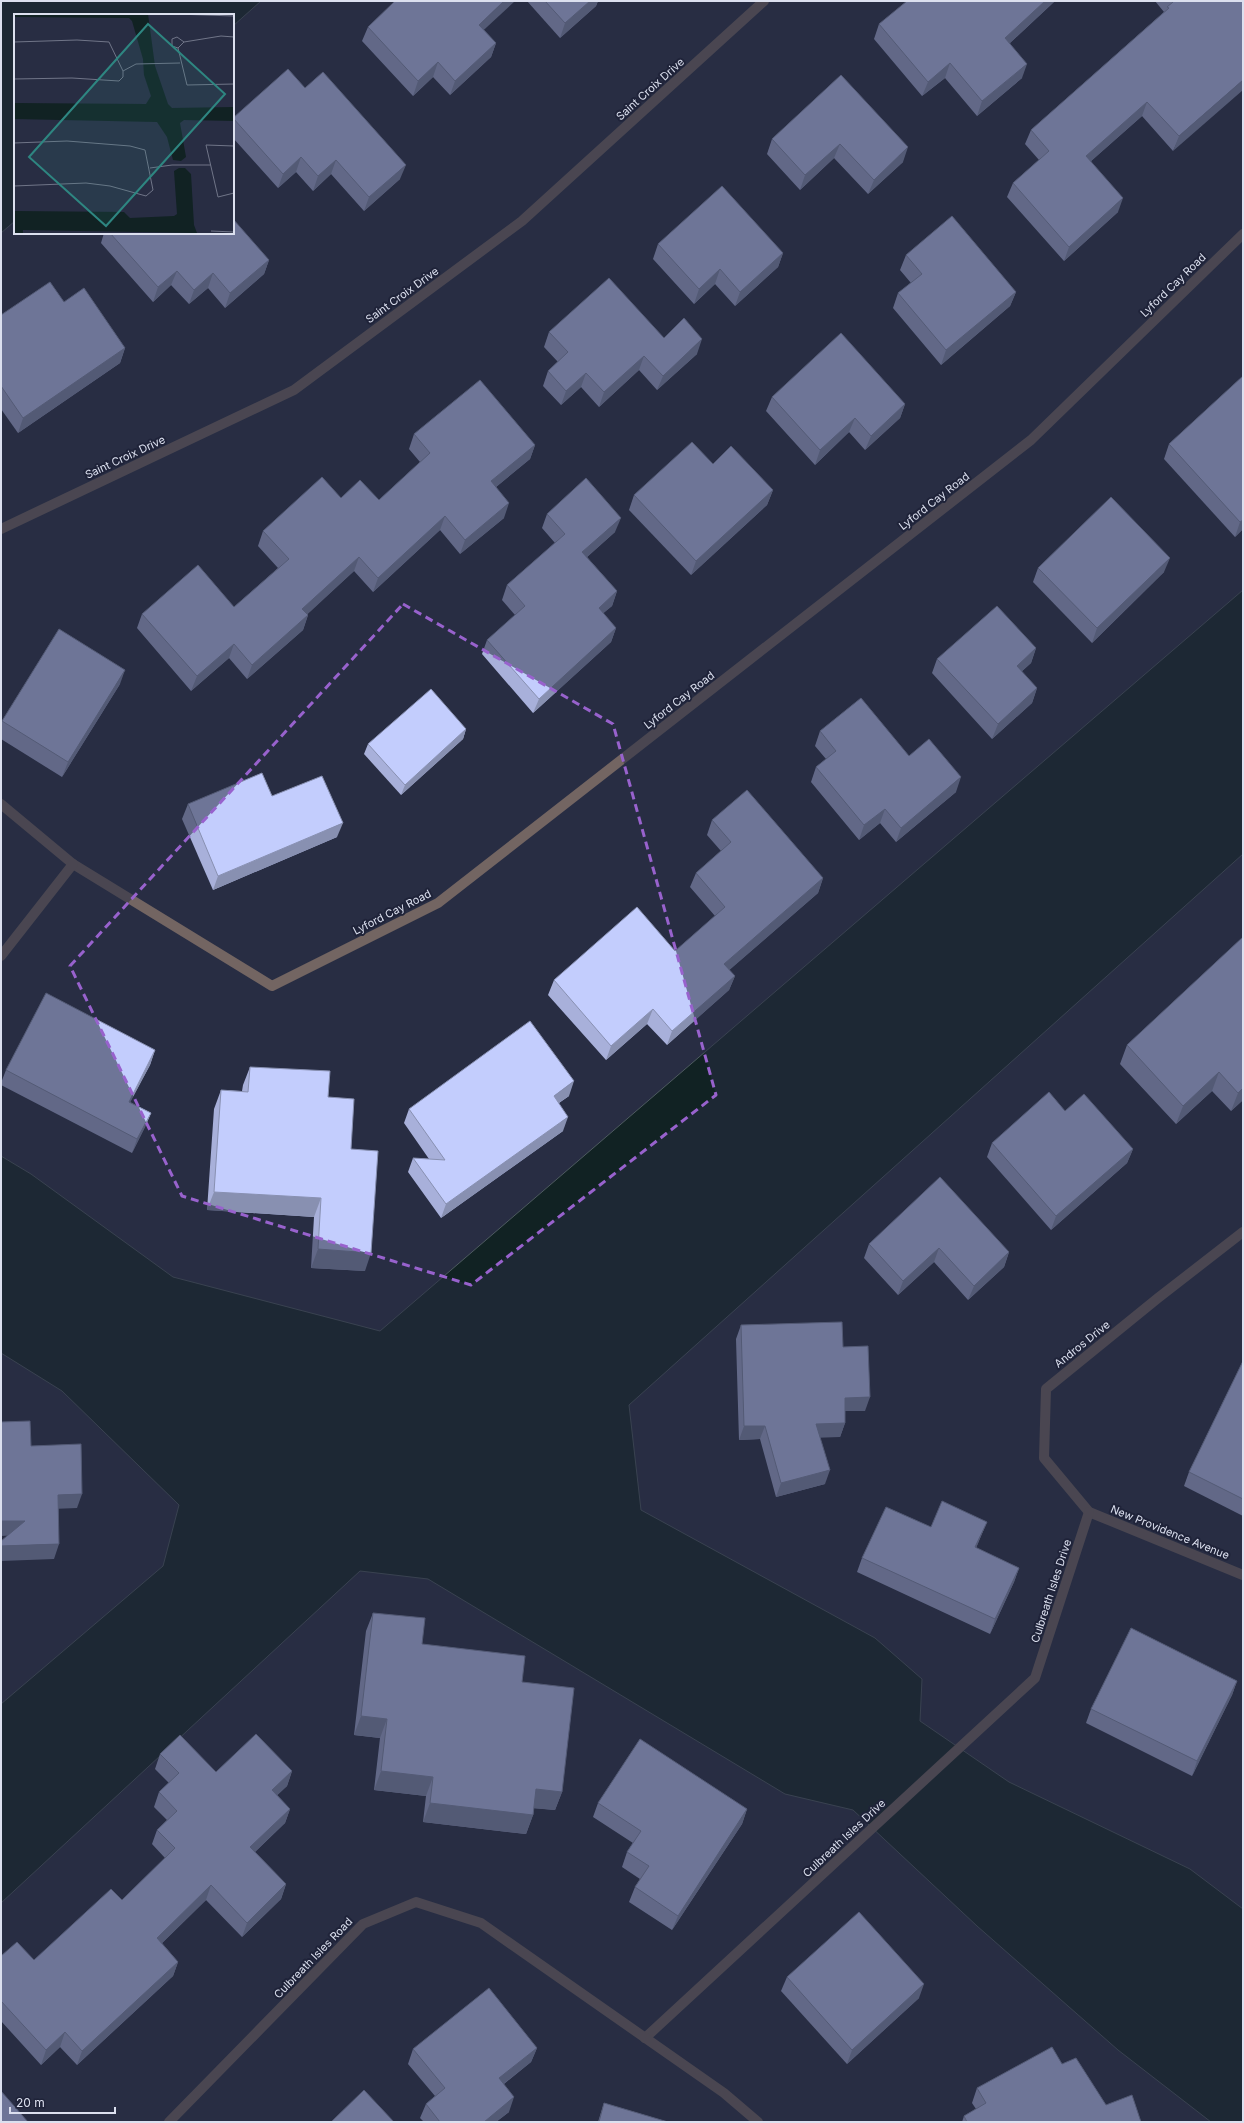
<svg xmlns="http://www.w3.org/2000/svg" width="1244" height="2123" viewBox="0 0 1244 2123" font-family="Inter,sans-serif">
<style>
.water{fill:#112223;stroke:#4e5b60}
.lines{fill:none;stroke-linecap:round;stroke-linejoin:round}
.minor{stroke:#736562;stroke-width:10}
.wall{fill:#a8b0da}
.shaded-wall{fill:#8890b1}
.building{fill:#c3cdfd;stroke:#8890b1}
.marked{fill:none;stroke:#9862cd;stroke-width:3;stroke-dasharray:8 5;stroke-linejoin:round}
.labels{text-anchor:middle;stroke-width:4;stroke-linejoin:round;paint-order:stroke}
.street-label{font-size:11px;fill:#dce0ef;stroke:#1f2339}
.inset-road{fill:none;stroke:#707588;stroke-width:1}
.view{fill:#2e8681;fill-opacity:0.15;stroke:#2e8681;stroke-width:2}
.inset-edge{fill:none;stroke:#dce0ef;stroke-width:2}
</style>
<rect width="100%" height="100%" fill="#282d43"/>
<g class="water">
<path d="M 1,1 L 261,1 L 233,26 L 233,15 L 15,15 L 15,221 L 1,233 Z"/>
<path d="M 1243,590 L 1243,854 L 629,1405 L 641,1510 L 875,1638 L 922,1679 L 920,1721 L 1009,1782 L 1190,1869 L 1243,1909 L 1243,2122 L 1211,2122 L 1118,2050 L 977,1926 L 853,1810 L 785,1794 L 428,1579 L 360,1571 L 1,1903 L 1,1704 L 163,1566 L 179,1505 L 62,1391 L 1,1353 L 1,1156 L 31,1174 L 173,1277 L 380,1331 Z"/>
</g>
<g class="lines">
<g class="minor">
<path d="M 1,529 L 294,390 L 522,221 L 764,1"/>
<path d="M 1,804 L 73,864 L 272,986 L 438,903 L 1031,440 L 1243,234"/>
<path d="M 1,956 L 73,864"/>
<path d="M 1243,1232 L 1158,1298 L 1046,1389 L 1044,1458 L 1089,1512 L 1243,1575"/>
<path d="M 645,2038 L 1035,1678 L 1089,1512"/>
<path d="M 169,2122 L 363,1924 L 416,1902 L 481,1923 L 724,2093 L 758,2122"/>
</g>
</g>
<g class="wall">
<path d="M 527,1 L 598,1 L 596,6 L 560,38 Z"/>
<path d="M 975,1 L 1055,1 L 1010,43 L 1022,78 L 977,116 L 945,78 L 922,96 L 874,39 L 879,24 Z"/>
<path d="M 1155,1 L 1243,1 L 1173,151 L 1142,116 L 1091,161 L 1118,212 L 1064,261 L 1007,197 L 1013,183 L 1039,160 L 1025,144 L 1031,130 L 1164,12 Z"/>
<path d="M 368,27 L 484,30 L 496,43 L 491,57 L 450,95 L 433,77 L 413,96 L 362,41 Z"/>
<path d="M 841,75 L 903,162 L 868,194 L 834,158 L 800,190 L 767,154 L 772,139 Z"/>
<path d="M 305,88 L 400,179 L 364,211 L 331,174 L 313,191 L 296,172 L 278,188 L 233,138 L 233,118 Z"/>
<path d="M 104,233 L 233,233 L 269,260 L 264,274 L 225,308 L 208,288 L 189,304 L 171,285 L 153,302 L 101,243 Z"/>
<path d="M 658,244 L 783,253 L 778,267 L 735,306 L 715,284 L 694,304 L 653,259 Z"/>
<path d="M 906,255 L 1016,292 L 1010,306 L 941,365 L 893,308 L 898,293 L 911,283 L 900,270 Z"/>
<path d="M 64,302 L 125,348 L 120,363 L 18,433 L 1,409 L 1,315 Z"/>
<path d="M 549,332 L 664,338 L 697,354 L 657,390 L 639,370 L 599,407 L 581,387 L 561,405 L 543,386 L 548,371 L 558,362 L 544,347 Z"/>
<path d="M 1243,376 L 1243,529 L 1235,537 L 1164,459 L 1169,444 Z"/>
<path d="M 772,397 L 905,404 L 900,418 L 865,450 L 849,432 L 815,465 L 766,411 Z"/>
<path d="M 414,434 L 535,445 L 530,459 L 496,487 L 504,518 L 460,554 L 440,530 L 373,592 L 354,571 L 307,614 L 308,615 L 303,630 L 247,679 L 229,658 L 191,691 L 137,628 L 142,614 L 234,607 L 278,568 L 258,546 L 263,531 L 341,498 L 379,500 L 420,462 L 409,449 Z"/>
<path d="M 713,464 L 773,490 L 767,505 L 691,575 L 629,510 L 634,495 Z"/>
<path d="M 547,514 L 615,532 L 587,557 L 617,591 L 612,606 L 603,613 L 616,628 L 611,642 L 533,713 L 482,654 L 487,640 L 515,615 L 502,600 L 507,585 L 555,543 L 542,528 Z"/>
<path d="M 1038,568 L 1164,572 L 1092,643 L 1033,582 Z"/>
<path d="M 1036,648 L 1031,663 L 1021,672 L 1037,688 L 1032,703 L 992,739 L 932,673 L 937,659 Z"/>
<path d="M 120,684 L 62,777 L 1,739 L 1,723 L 2,721 Z"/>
<path d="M 466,729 L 463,739 L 401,795 L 364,754 L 368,744 Z"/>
<path d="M 820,731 L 909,756 L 956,792 L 896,842 L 880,823 L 859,840 L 811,782 L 816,767 L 826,759 L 815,746 Z"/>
<path d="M 272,796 L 337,837 L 213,890 L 182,819 L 188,804 Z"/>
<path d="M 712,820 L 823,878 L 818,893 L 729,970 L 735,976 L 729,990 L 667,1045 L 647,1024 L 606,1060 L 548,995 L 554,980 L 675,951 L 715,916 L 690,887 L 696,873 L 721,851 L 707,835 Z"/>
<path d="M 1243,937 L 1243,1100 L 1231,1111 L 1212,1091 L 1176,1124 L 1120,1064 L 1127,1045 Z"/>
<path d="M 155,1050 L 150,1065 L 130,1102 L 151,1113 L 145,1127 L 132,1153 L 1,1085 L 1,1083 L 6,1070 Z"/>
<path d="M 250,1067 L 328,1097 L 351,1149 L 365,1271 L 311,1268 L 314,1217 L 207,1210 L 214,1109 L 221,1090 L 242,1091 L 243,1085 Z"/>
<path d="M 569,1096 L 559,1103 L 563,1131 L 441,1218 L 408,1172 L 413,1158 L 429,1159 L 404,1123 L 409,1109 Z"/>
<path d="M 1065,1111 L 1133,1149 L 1127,1163 L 1051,1230 L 987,1157 L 992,1143 Z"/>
<path d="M 869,1244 L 1009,1252 L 1004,1267 L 968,1300 L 934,1262 L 898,1295 L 864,1258 Z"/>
<path d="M 741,1325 L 843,1347 L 865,1411 L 845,1411 L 845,1423 L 840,1437 L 820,1437 L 825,1484 L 776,1497 L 760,1439 L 739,1440 L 736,1339 Z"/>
<path d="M 1243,1361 L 1243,1516 L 1184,1486 L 1189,1472 Z"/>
<path d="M 987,1522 L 981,1536 L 976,1548 L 1019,1568 L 1014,1582 L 990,1634 L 857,1572 L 862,1558 L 931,1527 Z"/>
<path d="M 373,1613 L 422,1644 L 522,1682 L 562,1792 L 555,1810 L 534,1808 L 533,1815 L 526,1834 L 423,1822 L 426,1796 L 374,1790 L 380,1738 L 354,1735 L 366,1631 Z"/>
<path d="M 1237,1681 L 1232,1695 L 1192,1776 L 1086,1723 L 1091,1709 Z"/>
<path d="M 160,1754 L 216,1772 L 292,1771 L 287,1786 L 277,1795 L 290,1809 L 285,1823 L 255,1852 L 286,1884 L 281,1899 L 242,1937 L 206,1900 L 162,1943 L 178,1962 L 173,1976 L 77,2065 L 60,2047 L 41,2065 L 1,2021 L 1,1956 L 34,1960 L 122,1900 L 165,1858 L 152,1844 L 157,1830 L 167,1820 L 154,1807 L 159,1792 L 169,1783 L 155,1769 Z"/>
<path d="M 598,1803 L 747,1809 L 742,1824 L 672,1930 L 629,1902 L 635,1887 L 640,1879 L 622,1867 L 627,1852 L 633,1843 L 593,1817 Z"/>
<path d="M 787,1977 L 919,1998 L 847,2064 L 781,1991 Z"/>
<path d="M 537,2048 L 531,2062 L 504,2084 L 509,2112 L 496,2122 L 424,2122 L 420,2118 L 426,2104 L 435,2096 L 408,2064 L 413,2049 Z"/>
<path d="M 1062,2064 L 1106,2105 L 1141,2122 L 962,2122 L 964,2116 L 976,2109 L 972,2103 L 977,2088 Z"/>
<path d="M 604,2103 L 668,2122 L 598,2122 Z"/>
</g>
<g class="shaded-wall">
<path d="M 504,1 L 515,1 L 474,39 L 479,25 Z"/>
<path d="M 590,1 L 598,1 L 596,6 L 560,38 L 565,23 Z"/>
<path d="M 1045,1 L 1055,1 L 1000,52 L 1005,38 Z"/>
<path d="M 496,43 L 491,57 L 450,95 L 455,81 Z"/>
<path d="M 438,62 L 433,77 L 413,96 L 418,81 Z"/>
<path d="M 950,63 L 945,78 L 922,96 L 928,82 Z"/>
<path d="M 1027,64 L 1022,78 L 977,116 L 982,101 Z"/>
<path d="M 1243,80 L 1243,90 L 1173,151 L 1179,136 Z"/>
<path d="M 1147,102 L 1142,116 L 1081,170 L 1086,156 Z"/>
<path d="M 840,144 L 834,158 L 800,190 L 805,175 Z"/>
<path d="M 908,147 L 903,162 L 868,194 L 874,180 Z"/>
<path d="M 301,157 L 296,172 L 278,188 L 283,174 Z"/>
<path d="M 336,160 L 331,174 L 313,191 L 318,176 Z"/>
<path d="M 406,165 L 400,179 L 364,211 L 369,197 Z"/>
<path d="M 1123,198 L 1118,212 L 1064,261 L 1069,247 Z"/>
<path d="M 783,253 L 778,267 L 735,306 L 740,292 Z"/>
<path d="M 269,260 L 264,274 L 225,308 L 230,293 Z"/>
<path d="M 720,269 L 715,284 L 694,304 L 699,289 Z"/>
<path d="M 177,271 L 171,285 L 153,302 L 158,287 Z"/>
<path d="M 213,273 L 208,288 L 189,304 L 194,290 Z"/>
<path d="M 1016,292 L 1010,306 L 941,365 L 946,350 Z"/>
<path d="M 702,339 L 697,354 L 657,390 L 663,376 Z"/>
<path d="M 125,348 L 120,363 L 18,433 L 23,418 Z"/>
<path d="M 644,356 L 639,370 L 599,407 L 604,392 Z"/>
<path d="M 586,373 L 581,387 L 561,405 L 566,391 Z"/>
<path d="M 905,404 L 900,418 L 865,450 L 871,436 Z"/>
<path d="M 855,418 L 849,432 L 815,465 L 820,450 Z"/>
<path d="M 535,445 L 530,459 L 485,496 L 491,481 Z"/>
<path d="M 773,490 L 767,505 L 691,575 L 696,561 Z"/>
<path d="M 509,503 L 504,518 L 460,554 L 465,540 Z"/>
<path d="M 445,516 L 440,530 L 373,592 L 378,578 Z"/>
<path d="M 621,518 L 615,532 L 577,566 L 582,552 Z"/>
<path d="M 1243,520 L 1243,529 L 1235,537 L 1240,522 Z"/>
<path d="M 359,557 L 354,571 L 297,624 L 302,609 Z"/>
<path d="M 1170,558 L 1164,572 L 1092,643 L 1097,628 Z"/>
<path d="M 617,591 L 612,606 L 593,622 L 599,608 Z"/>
<path d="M 308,615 L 303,630 L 247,679 L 252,665 Z"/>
<path d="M 616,628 L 611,642 L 533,713 L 539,699 Z"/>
<path d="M 234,644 L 229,658 L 191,691 L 197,676 Z"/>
<path d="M 1036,648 L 1031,663 L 1011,681 L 1017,666 Z"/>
<path d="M 125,670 L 120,684 L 62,777 L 68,762 Z"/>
<path d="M 1037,688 L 1032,703 L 992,739 L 998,724 Z"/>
<path d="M 466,729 L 463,739 L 401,795 L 405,785 Z"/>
<path d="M 961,777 L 956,792 L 896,842 L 901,828 Z"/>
<path d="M 885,809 L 880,823 L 859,840 L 864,825 Z"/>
<path d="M 343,823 L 337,837 L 213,890 L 218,876 Z"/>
<path d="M 823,878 L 818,893 L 719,979 L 724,964 Z"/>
<path d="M 735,976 L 729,990 L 667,1045 L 672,1031 Z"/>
<path d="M 653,1009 L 647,1024 L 606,1060 L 611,1046 Z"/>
<path d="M 155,1050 L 150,1065 L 123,1116 L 129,1102 Z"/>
<path d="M 1219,1072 L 1212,1091 L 1176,1124 L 1183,1106 Z"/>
<path d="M 574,1081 L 569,1096 L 548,1110 L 554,1096 Z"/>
<path d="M 1243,1088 L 1243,1100 L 1231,1111 L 1238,1093 Z"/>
<path d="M 151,1113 L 145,1127 L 132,1153 L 137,1139 Z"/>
<path d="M 568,1117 L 563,1131 L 441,1218 L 446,1204 Z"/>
<path d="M 1133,1149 L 1127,1163 L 1051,1230 L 1056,1216 Z"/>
<path d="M 214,1192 L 321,1198 L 314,1217 L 207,1210 Z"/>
<path d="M 939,1248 L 934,1262 L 898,1295 L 903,1281 Z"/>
<path d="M 318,1249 L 371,1253 L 365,1271 L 311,1268 Z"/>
<path d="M 1009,1252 L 1004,1267 L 968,1300 L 974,1286 Z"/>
<path d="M 870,1397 L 865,1411 L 840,1411 L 845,1398 Z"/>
<path d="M 845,1423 L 840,1437 L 811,1438 L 816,1424 Z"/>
<path d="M 744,1426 L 765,1426 L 760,1439 L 739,1440 Z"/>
<path d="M 830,1470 L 825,1484 L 776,1497 L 781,1483 Z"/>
<path d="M 82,1494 L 77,1508 L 52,1509 L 58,1495 Z"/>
<path d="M 1,1521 L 25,1521 L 20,1535 L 1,1536 Z"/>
<path d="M 987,1522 L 981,1536 L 970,1562 L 975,1547 Z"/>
<path d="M 59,1544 L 54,1559 L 1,1561 L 1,1546 Z"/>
<path d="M 1019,1568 L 1014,1582 L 990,1634 L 995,1619 Z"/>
<path d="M 1237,1681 L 1232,1695 L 1192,1776 L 1197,1761 Z"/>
<path d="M 361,1716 L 387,1719 L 380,1738 L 354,1735 Z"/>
<path d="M 292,1771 L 287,1786 L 267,1805 L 272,1790 Z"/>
<path d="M 381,1771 L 433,1777 L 426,1796 L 374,1790 Z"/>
<path d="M 536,1789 L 562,1792 L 555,1810 L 530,1808 Z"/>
<path d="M 430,1803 L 533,1815 L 526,1834 L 423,1822 Z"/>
<path d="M 290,1809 L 285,1823 L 245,1861 L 250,1847 Z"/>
<path d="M 747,1809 L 742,1824 L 672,1930 L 678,1916 Z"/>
<path d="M 286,1884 L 281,1899 L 242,1937 L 247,1923 Z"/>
<path d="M 211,1885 L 206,1900 L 152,1953 L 157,1938 Z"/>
<path d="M 178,1962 L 173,1976 L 77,2065 L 82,2051 Z"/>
<path d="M 924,1984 L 919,1998 L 847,2064 L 852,2050 Z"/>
<path d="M 65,2032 L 60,2047 L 41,2065 L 46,2050 Z"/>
<path d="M 537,2048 L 531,2062 L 493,2092 L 499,2078 Z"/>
<path d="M 514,2097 L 509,2112 L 496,2122 L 484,2122 Z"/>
</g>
<g class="building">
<path d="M 395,1 L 504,1 L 479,25 L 496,43 L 455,81 L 438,62 L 418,81 L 368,27 Z"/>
<path d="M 545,1 L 590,1 L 565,23 Z"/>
<path d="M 907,1 L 1045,1 L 1005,38 L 1027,64 L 982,101 L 950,63 L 928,82 L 879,24 Z"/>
<path d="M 1172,1 L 1243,1 L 1243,80 L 1179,136 L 1147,102 L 1086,156 L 1123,198 L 1069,247 L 1013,183 L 1049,151 L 1031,130 L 1169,8 L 1167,7 L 1173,2 Z"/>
<path d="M 288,69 L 305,88 L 323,72 L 406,165 L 369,197 L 336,160 L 318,176 L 301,157 L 283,174 L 233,118 Z"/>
<path d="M 841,75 L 908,147 L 874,180 L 840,144 L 805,175 L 772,139 Z"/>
<path d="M 722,186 L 783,253 L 740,292 L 720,269 L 699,289 L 658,244 Z"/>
<path d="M 952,216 L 1016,292 L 946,350 L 898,293 L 922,274 L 906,255 Z"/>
<path d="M 233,219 L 269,260 L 230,293 L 213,273 L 194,290 L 177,271 L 158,287 L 110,233 L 233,233 Z"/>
<path d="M 609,278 L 664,338 L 684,318 L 702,339 L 663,376 L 644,356 L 604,392 L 586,373 L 566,391 L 548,371 L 568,352 L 549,332 Z"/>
<path d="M 50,282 L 64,302 L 84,288 L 125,348 L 23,418 L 1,386 L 1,345 L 2,344 L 1,343 L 1,315 Z"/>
<path d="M 841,333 L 905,404 L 871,436 L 855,418 L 820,450 L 772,397 Z"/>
<path d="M 1243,376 L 1243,520 L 1240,522 L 1169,444 Z"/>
<path d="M 480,380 L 535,445 L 491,481 L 509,503 L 465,540 L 445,516 L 378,578 L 359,557 L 302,609 L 308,615 L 252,665 L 234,644 L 197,676 L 142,614 L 198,565 L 234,607 L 289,559 L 263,531 L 322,477 L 341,498 L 360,480 L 379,500 L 430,453 L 414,434 Z"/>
<path d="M 692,442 L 713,464 L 731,446 L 773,490 L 696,561 L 634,495 Z"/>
<path d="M 586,478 L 621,518 L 582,552 L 617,591 L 599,608 L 616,628 L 539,699 L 487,640 L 525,606 L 507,585 L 565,534 L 547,514 Z"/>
<path d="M 1111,497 L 1170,558 L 1097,628 L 1038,568 Z"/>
<path d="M 997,606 L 1036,648 L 1017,666 L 1037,688 L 998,724 L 937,659 Z"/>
<path d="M 59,629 L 125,670 L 68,762 L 2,721 Z"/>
<path d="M 431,689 L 466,729 L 405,785 L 368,744 Z"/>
<path d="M 861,698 L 909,756 L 929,739 L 961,777 L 901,828 L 885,809 L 864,825 L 816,767 L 836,751 L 820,731 Z"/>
<path d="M 262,773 L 272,796 L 322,776 L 343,823 L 218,876 L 188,804 Z"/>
<path d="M 747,790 L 823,878 L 724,964 L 735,976 L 672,1031 L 653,1009 L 611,1046 L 554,980 L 637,907 L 675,951 L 725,907 L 696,873 L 731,842 L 712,820 Z"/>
<path d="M 1243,937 L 1243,1088 L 1238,1093 L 1219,1072 L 1183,1106 L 1127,1045 Z"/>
<path d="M 46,993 L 155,1050 L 129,1102 L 151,1113 L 137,1139 L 6,1070 Z"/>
<path d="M 530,1021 L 574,1081 L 554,1096 L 568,1117 L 446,1204 L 413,1158 L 445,1160 L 409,1109 Z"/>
<path d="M 250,1067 L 330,1071 L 328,1097 L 354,1099 L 351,1149 L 378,1151 L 371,1253 L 318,1249 L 321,1198 L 214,1192 L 221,1090 L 248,1092 Z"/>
<path d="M 1049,1092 L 1065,1111 L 1084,1094 L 1133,1149 L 1056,1216 L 992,1143 Z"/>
<path d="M 940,1177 L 1009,1252 L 974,1286 L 939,1248 L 903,1281 L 869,1244 Z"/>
<path d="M 842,1322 L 843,1347 L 868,1346 L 870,1397 L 845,1398 L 845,1423 L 816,1424 L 830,1470 L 781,1483 L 765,1426 L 744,1426 L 741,1325 Z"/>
<path d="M 1243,1361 L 1243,1499 L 1189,1472 Z"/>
<path d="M 30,1421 L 31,1446 L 81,1444 L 82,1494 L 58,1495 L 59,1544 L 1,1546 L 1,1541 L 25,1521 L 1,1521 L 1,1422 Z"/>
<path d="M 942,1501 L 987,1522 L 975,1547 L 1019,1568 L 995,1619 L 862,1558 L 886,1507 L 931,1527 Z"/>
<path d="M 373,1613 L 425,1618 L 422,1644 L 525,1656 L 522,1682 L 574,1688 L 562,1792 L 536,1789 L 533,1815 L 430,1803 L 433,1777 L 381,1771 L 387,1719 L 361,1716 Z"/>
<path d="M 1131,1628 L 1237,1681 L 1197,1761 L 1091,1709 Z"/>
<path d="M 256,1734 L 292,1771 L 272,1790 L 290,1809 L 250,1847 L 286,1884 L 247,1923 L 211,1885 L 157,1938 L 178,1962 L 82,2051 L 65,2032 L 46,2050 L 1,2001 L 1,1956 L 17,1942 L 34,1960 L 111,1889 L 122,1900 L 175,1848 L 157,1830 L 177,1811 L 159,1792 L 179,1773 L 160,1754 L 180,1735 L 216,1772 Z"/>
<path d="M 640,1739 L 747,1809 L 678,1916 L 635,1887 L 649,1866 L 627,1852 L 641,1831 L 598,1803 Z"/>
<path d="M 859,1912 L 924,1984 L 852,2050 L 787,1977 Z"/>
<path d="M 489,1988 L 537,2048 L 499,2078 L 514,2097 L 484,2122 L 440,2122 L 426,2104 L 445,2088 L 413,2049 Z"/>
<path d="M 1052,2047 L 1062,2064 L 1076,2058 L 1106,2105 L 1132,2095 L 1141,2122 L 967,2122 L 964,2116 L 986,2103 L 977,2088 Z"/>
<path d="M 364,2090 L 394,2122 L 331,2122 Z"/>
<path d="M 1,2091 L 28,2122 L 1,2122 Z"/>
<path d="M 604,2103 L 668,2122 L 599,2122 Z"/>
</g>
<path d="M0 0H1244V2123H0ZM 403,604 L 613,724 L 716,1095 L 471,1285 L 182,1196 L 70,966 Z" fill="#282d43" fill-opacity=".55" fill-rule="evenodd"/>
<path class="marked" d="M 403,604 L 613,724 L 716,1095 L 471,1285 L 182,1196 L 70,966 Z"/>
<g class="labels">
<g class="street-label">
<text transform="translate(650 89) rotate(-42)" y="4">Saint Croix Drive</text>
<text transform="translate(1173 285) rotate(-44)" y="4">Lyford Cay Road</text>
<text transform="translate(402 295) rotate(-36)" y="4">Saint Croix Drive</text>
<text transform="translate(125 457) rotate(-25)" y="4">Saint Croix Drive</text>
<text transform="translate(934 501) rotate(-38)" y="4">Lyford Cay Road</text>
<text transform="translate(679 700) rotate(-38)" y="4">Lyford Cay Road</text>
<text transform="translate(392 912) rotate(-27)" y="4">Lyford Cay Road</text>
<text transform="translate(1082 1344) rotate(-39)" y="4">Andros Drive</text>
<text transform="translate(1170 1532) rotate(22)" y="4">New Providence Avenue</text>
<text transform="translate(1051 1591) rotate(-72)" y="4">Culbreath Isles Drive</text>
<text transform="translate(844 1838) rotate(-43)" y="4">Culbreath Isles Drive</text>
<text transform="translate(313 1958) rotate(-46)" y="4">Culbreath Isles Road</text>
</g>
</g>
<g transform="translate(14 14)">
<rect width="220" height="220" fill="#282d43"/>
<path d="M 0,0 L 134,0 L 141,52 L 154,90 L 158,94 L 220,93 L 220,107 L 170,106 L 166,109 L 172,143 L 167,147 L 159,146 L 153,123 L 143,108 L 0,105 L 0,89 L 132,90 L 137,82 L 130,61 L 129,45 L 118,7 L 115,4 L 0,3 ZM 165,154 L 171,154 L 177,160 L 180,211 L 183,219 L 9,216 L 9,220 L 0,220 L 0,197 L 110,198 L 116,204 L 160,202 L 163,200 L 160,157 Z" fill="#112223"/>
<path class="inset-road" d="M 162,0 L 220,2M 220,23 L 207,22 L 170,28 L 164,34 L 173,71 L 220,70M 0,28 L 63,26 L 95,28 L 109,57 L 109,63 L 105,67 L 58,64 L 0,65M 164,34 L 158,32 L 158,25 L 163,23 L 170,28M 109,57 L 122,50 L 166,49M 0,129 L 53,127 L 116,132 L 131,136 L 139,176 L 132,182 L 96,172 L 72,169 L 0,172M 220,132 L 192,131 L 204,183 L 220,179M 136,154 L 158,151 L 197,151M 197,217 L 220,218"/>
<path class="view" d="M 134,10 L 211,80 L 92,212 L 15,143 Z"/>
<rect width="220" height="220" class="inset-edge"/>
</g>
<rect width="1244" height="2123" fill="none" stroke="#dce0ef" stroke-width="4"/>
<path d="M10 2107v6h105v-6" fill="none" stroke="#dce0ef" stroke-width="2"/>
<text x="16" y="2107" font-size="12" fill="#dce0ef" stroke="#1f2339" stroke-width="3" paint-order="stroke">20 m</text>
</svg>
